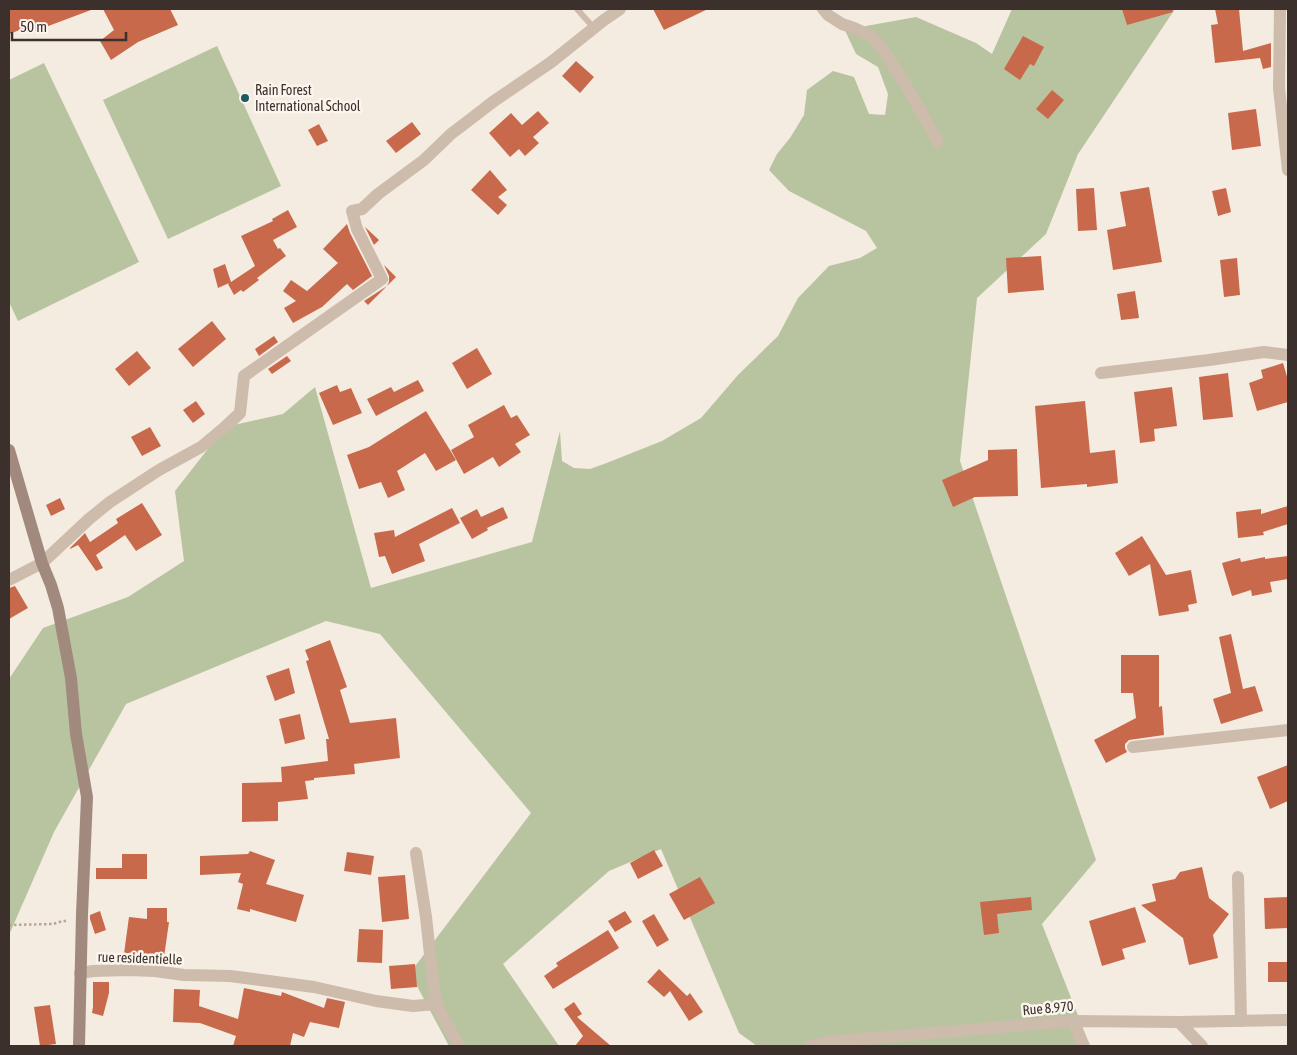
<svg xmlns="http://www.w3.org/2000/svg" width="1297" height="1055" viewBox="0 0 1297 1055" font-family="'Asap Condensed',sans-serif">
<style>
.green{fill:#b8c4a0}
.building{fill:#c8694b}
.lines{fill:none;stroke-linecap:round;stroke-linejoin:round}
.path{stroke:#b9a596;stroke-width:2.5;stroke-dasharray:2.5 2.5;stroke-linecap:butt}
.lane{stroke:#cdbbac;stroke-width:6}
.street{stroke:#cdbbac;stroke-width:12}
.secondary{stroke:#a18a7d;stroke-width:12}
.poi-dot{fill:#1f5a5e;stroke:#fbf5ee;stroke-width:2}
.labels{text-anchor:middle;stroke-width:5;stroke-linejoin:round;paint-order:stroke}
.poi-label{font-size:14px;fill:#3b302b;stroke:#fbf5ee;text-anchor:start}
.street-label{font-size:14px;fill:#3b302b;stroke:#fbf5ee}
</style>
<rect width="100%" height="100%" fill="#f4ebe1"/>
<g class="green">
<path d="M 1012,9 L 1175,9 L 1078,154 L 1046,234 L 977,298 L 960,461 L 1096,860 L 1042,924 L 1090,1046 L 757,1046 L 739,1033 L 661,849 L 609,871 L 503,964 L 559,1046 L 449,1046 L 410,973 L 531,813 L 380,634 L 326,621 L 126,704 L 54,832 L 9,935 L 9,679 L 43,628 L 128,597 L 184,561 L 175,491 L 225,427 L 283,414 L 315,387 L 371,588 L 532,542 L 560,431 L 562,461 L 574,468 L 590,469 L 604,464 L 662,441 L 701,418 L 738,375 L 778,336 L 798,298 L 829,266 L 860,258 L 877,248 L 866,231 L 789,191 L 769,170 L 777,154 L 790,138 L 804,115 L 807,90 L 833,71 L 854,77 L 869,114 L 885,115 L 888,94 L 878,67 L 856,54 L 842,24 L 855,28 L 916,17 L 976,43 L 992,54 Z"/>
<path d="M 217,46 L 281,186 L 168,239 L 103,100 Z"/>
<path d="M 44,63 L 139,262 L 18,321 L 9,302 L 9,80 Z"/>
</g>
<g class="building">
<path d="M 9,9 L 91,9 L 91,10 L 35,31 L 33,25 L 9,34 Z"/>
<path d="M 103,9 L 170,9 L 178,25 L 138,42 L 111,60 L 100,41 L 114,30 Z"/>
<path d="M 653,9 L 708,9 L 664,30 Z"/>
<path d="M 1122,9 L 1172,9 L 1173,12 L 1127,25 Z"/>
<path d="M 1215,9 L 1239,9 L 1243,51 L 1271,43 L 1271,67 L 1263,69 L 1260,58 L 1215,63 L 1211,25 L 1218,24 Z"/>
<path d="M 1023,36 L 1044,47 L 1034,66 L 1030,64 L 1020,80 L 1004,69 Z"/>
<path d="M 576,61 L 594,77 L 580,93 L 562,76 Z"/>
<path d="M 1052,90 L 1064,100 L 1048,119 L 1036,109 Z"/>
<path d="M 1256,109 L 1261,146 L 1232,150 L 1228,113 Z"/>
<path d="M 538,111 L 549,123 L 533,137 L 539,143 L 525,156 L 519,149 L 510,157 L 489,133 L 511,113 L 522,125 Z"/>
<path d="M 412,122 L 421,134 L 396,153 L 386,141 Z"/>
<path d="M 319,124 L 328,141 L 317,146 L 308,130 Z"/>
<path d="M 490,170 L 507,190 L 498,197 L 507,205 L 498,215 L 471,190 Z"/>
<path d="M 1149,187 L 1162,262 L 1113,270 L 1107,230 L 1126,226 L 1120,192 Z"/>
<path d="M 1094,188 L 1097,230 L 1078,231 L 1076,189 Z"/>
<path d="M 1226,188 L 1231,212 L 1218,216 L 1212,191 Z"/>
<path d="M 288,210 L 297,227 L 273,240 L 278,249 L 280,248 L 286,256 L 257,278 L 259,280 L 243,292 L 241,290 L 234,295 L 228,284 L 229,283 L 218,288 L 213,269 L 225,264 L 231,282 L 255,266 L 241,236 L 273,221 L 272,219 Z"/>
<path d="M 347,224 L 350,233 L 372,276 L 353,290 L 347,284 L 322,307 L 293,323 L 284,308 L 296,301 L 283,291 L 291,280 L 307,291 L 338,263 L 323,249 Z"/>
<path d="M 365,227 L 379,240 L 374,245 Z"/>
<path d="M 1041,256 L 1044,290 L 1008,293 L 1006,258 Z"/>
<path d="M 1237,258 L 1240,295 L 1224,297 L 1220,260 Z"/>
<path d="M 384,265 L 396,277 L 368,305 L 364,301 L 387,286 L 389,282 L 389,276 Z"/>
<path d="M 1135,291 L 1139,318 L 1121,320 L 1117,294 Z"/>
<path d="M 212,321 L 226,339 L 193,367 L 178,349 Z"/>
<path d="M 274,336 L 278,342 L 259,356 L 255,349 Z"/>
<path d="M 477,348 L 492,374 L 467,389 L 452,363 Z"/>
<path d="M 137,351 L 151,368 L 129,386 L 115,369 Z"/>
<path d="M 287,356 L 291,361 L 272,374 L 268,369 Z"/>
<path d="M 1283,363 L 1288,380 L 1288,402 L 1257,411 L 1249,383 L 1263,378 L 1261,370 Z"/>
<path d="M 1228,373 L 1233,417 L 1203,420 L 1199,377 Z"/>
<path d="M 418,380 L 424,391 L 376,416 L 367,399 L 391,387 L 394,392 Z"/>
<path d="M 337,385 L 340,392 L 351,388 L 362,413 L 333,425 L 319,393 Z"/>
<path d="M 1172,387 L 1177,426 L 1154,429 L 1155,441 L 1140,443 L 1134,392 Z"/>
<path d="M 196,401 L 205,414 L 193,423 L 183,410 Z"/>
<path d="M 1085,401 L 1090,453 L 1115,450 L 1118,483 L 1087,487 L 1087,484 L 1041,488 L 1035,406 Z"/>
<path d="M 504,405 L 511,418 L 517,415 L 530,435 L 515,444 L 521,452 L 499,467 L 493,457 L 464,474 L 451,450 L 474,437 L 468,425 Z"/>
<path d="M 426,411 L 456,460 L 436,471 L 425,453 L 397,471 L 405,490 L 388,498 L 381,482 L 359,489 L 347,455 L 369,447 Z"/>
<path d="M 150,427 L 161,446 L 142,456 L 131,437 Z"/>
<path d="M 1017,449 L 1018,496 L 975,497 L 953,507 L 942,480 L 988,460 L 988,450 Z"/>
<path d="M 60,498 L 65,509 L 51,516 L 46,505 Z"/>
<path d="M 142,503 L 162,535 L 136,551 L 125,535 L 96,555 L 103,568 L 96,571 L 78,545 L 70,549 L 70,548 L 85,533 L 90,542 L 118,523 L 116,519 Z"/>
<path d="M 1288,506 L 1288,524 L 1263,532 L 1264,535 L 1238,538 L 1236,512 L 1261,509 L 1261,514 Z"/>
<path d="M 503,507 L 508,518 L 487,528 L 488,530 L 472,539 L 460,518 L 477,509 L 481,517 Z"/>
<path d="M 452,508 L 460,523 L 419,544 L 425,561 L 392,574 L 385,556 L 379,557 L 374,533 L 394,530 L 395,537 Z"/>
<path d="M 1142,536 L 1166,575 L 1191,570 L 1197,603 L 1188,605 L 1189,611 L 1159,616 L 1150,564 L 1129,576 L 1115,553 Z"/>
<path d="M 1288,556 L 1288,579 L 1270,582 L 1272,592 L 1252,596 L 1251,590 L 1232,596 L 1222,563 L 1240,558 L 1241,562 L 1265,557 L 1265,559 Z"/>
<path d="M 15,586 L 28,608 L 9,619 L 9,588 Z"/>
<path d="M 1231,634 L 1243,689 L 1255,686 L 1263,711 L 1221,724 L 1213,699 L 1231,693 L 1219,637 Z"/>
<path d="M 330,640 L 347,687 L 340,690 L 350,723 L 396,718 L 400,758 L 354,764 L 355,774 L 314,778 L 314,780 L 305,781 L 308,799 L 278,802 L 278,821 L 242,822 L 242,783 L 282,782 L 281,767 L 328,761 L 326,739 L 329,739 L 306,661 L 309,660 L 305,650 Z"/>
<path d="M 1121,655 L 1159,655 L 1159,707 L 1162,706 L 1164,735 L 1129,740 L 1125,744 L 1125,748 L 1127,752 L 1106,763 L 1094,740 L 1136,718 L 1133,693 L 1121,693 Z"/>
<path d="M 289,668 L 295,693 L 275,701 L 266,676 Z"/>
<path d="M 300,714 L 305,739 L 285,744 L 279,719 Z"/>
<path d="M 1288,765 L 1288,801 L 1270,809 L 1257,777 Z"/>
<path d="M 654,850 L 663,866 L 638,879 L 630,863 Z"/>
<path d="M 250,851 L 275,860 L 266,884 L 304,895 L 296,922 L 250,909 L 250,912 L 237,909 L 243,884 L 238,882 L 241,873 L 200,875 L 200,856 L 248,854 Z"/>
<path d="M 347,852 L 374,856 L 371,875 L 344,871 Z"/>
<path d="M 122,854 L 147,854 L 147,879 L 96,879 L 96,868 L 122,868 Z"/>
<path d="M 1202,867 L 1209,898 L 1229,914 L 1213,935 L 1218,958 L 1189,965 L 1183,938 L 1141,905 L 1156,901 L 1152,884 L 1175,879 L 1180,872 Z"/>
<path d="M 405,875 L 409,919 L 382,922 L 378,877 Z"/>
<path d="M 700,877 L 715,903 L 684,920 L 669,894 Z"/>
<path d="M 1031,897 L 1032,910 L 997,914 L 999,933 L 984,935 L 980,902 Z"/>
<path d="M 1288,897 L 1288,928 L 1265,929 L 1264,898 Z"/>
<path d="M 1135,907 L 1146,942 L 1122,949 L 1125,959 L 1102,966 L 1089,921 Z"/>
<path d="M 147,908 L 167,908 L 167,922 L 169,922 L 163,964 L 123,961 L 129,917 L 147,919 Z"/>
<path d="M 100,911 L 106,930 L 95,934 L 90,919 L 90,915 Z"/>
<path d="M 625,911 L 632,922 L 615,932 L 608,921 Z"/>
<path d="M 654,914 L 669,940 L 657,947 L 642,921 Z"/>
<path d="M 359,929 L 383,930 L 382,963 L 357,962 Z"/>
<path d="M 608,930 L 619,948 L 553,989 L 544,976 L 558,966 L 556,963 Z"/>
<rect x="1268" y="962" width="20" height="20"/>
<path d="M 415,964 L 417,987 L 391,989 L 389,966 Z"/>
<path d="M 659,969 L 687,996 L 690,993 L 703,1012 L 689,1021 L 670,991 L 664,997 L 647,982 Z"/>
<path d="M 93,982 L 109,982 L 109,993 L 103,1016 L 92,1013 L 93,1007 Z"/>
<path d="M 244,988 L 281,996 L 282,992 L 324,1008 L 327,998 L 345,1002 L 339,1028 L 310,1022 L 304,1037 L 293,1033 L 290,1046 L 233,1046 L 236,1036 L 200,1023 L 173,1022 L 174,989 L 200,990 L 199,1006 L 238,1019 Z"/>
<path d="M 574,1002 L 582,1014 L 577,1017 L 611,1046 L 575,1046 L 583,1036 L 564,1009 Z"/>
<path d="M 50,1005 L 56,1044 L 40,1046 L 34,1007 Z"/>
</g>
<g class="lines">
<path class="path" d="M 9,925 L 53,924 L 63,921 L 68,921"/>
<path class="lane" d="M 577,9 L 594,28"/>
<g class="street">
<path d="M 823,9 L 828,15 L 842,24 L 854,28 L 871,36 L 882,48 L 907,87 L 938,142"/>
<path d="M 1280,9 L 1279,88 L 1288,170"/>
<path d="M 1101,373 L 1209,360 L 1264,352 L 1288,355"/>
<path d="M 9,580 L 42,563 L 89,519 L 110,502 L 159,470 L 201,447 L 225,427 L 240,413 L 244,376 L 382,279 L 357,229 L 352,211 L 362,209 L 378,194 L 424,160 L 451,134 L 472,118 L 494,101 L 550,63 L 604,20 L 620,9"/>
<path d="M 1133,747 L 1288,730"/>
<path d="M 416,853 L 426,917 L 434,992 L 439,1010 L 459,1046"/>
<path d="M 1238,877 L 1241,1021"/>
<path d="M 80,973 L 93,971 L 127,970 L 155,971 L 184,975 L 230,976 L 314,987 L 376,1001 L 413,1006 L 437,1004"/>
<path d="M 1072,1021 L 1084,1046"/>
<path d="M 1179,1022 L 1202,1046"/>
<path d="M 811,1046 L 827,1042 L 1072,1021 L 1179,1022 L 1288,1020"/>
</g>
<path class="secondary" d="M 9,450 L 42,563 L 51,585 L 58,608 L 71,678 L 76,734 L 87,797 L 82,914 L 79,1046"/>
</g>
<circle class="poi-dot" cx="245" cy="98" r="5"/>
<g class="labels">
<g class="poi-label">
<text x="255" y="95">Rain Forest<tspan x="255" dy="16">International School</tspan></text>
</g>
<g class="street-label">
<text transform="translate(140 958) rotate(2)" y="5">rue residentielle</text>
<text transform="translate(1048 1008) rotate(-5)" y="5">Rue 8.970</text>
</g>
</g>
<rect width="1297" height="1055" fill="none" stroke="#3b302b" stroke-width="20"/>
<path d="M12 32v8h114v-8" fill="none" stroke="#3b302b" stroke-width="2.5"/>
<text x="20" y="32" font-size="15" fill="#3b302b" stroke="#fbf5ee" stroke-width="4" paint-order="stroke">50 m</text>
</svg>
